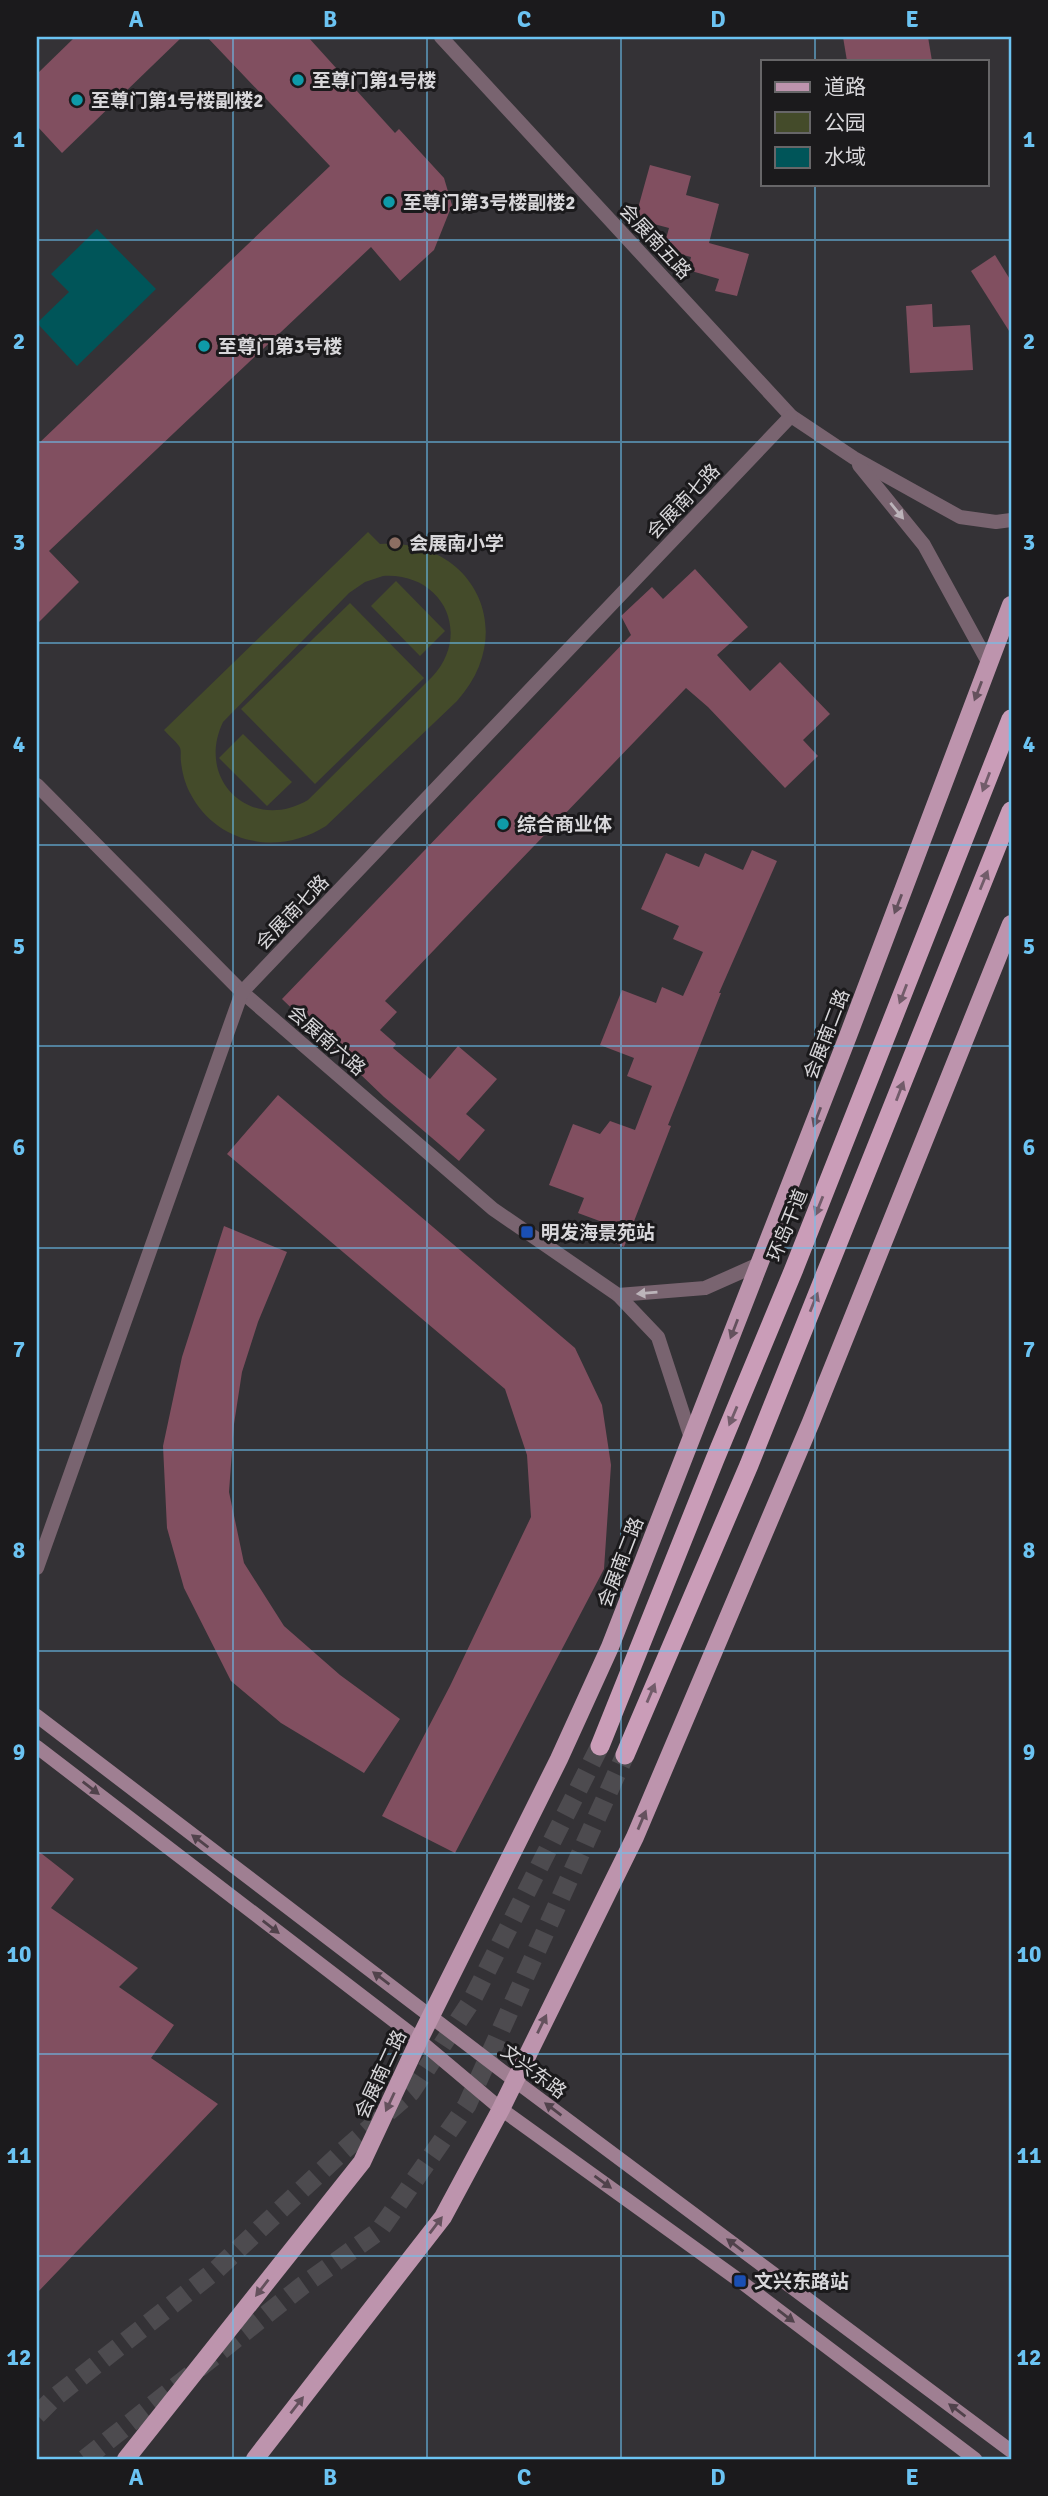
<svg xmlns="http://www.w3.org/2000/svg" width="1048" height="2496" viewBox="0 0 1048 2496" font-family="Signika,'Noto Sans SC',sans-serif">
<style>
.green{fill:#444b2a;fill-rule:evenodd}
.water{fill:#005559}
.building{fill:#814f60}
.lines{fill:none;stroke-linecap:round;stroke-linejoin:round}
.trunk-tunnel{stroke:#4d4b4f;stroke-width:19;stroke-dasharray:19 10;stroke-linecap:butt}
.minor{stroke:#796470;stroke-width:14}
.secondary{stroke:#9f7f92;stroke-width:14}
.primary{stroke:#bd94ad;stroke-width:18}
.trunk{stroke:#ca9db8;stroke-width:19}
.oneway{fill:#bcb4ba}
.oneway2{fill:#64515d}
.oneway3{fill:#725c6a}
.oneway4{fill:#50424b}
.grid{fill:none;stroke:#6bc3f2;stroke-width:2;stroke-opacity:0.55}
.culture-dot{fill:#0f9aa8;stroke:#1b1a1c;stroke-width:2.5}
.education-dot{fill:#8d6e63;stroke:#1b1a1c;stroke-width:2.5}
.transit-dot{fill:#1a4fb4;stroke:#1b1a1c;stroke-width:2.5}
.labels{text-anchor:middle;stroke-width:6;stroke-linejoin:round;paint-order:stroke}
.poi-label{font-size:19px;font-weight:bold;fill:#d8d7da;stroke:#1b1a1c;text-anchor:start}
.street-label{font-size:19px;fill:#d8d7da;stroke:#1b1a1c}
.neatline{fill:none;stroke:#6bc3f2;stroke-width:2.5}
.grid-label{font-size:23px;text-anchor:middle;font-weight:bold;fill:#6bc3f2}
</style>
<rect width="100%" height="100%" fill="#343236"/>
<g class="green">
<path d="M 368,532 L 380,544 C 473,538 520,631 457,701 L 326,826 C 279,856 217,845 190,793 C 185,784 182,772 181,762 C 180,756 182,750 179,746 C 175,740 168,735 164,730 ZM 383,576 C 442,572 473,633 432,677 L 308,800 C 252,833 195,781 223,722 L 349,593 L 365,582 Z"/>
<path d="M 396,581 L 445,631 L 420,656 L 371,606 Z"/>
<path d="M 350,603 L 424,678 L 315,784 L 241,709 Z"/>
<path d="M 243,734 L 292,782 L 267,806 L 219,758 Z"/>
</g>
<path class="water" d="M 97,229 L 156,289 L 77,366 L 37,323 L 69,292 L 51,274 Z"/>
<g class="building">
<path d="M 75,37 L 182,37 L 62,153 L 37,126 L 37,74 Z"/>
<path d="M 207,37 L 308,37 L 395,133 L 399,129 L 444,178 L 452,205 L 434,250 L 400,281 L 371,247 L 49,551 L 79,582 L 37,624 L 37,445 L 330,166 Z"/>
<path d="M 843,37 L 928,37 L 932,61 L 847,61 Z"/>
<path d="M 650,165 L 691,176 L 686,195 L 719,204 L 709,243 L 749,254 L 737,296 L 715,291 L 719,279 L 688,270 L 691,257 L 663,250 L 669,228 L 635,219 Z"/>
<path d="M 995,255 L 1011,281 L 1011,334 L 971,271 Z"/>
<path d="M 932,304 L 933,327 L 970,325 L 973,370 L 910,373 L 906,306 Z"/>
<path d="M 695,569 L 748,627 L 717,655 L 750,691 L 780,662 L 830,714 L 803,740 L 818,756 L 785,788 L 708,707 L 686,688 L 385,1001 L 397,1012 L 380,1030 L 396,1044 L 393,1048 L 430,1079 L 458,1046 L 497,1079 L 466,1114 L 485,1130 L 459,1161 L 384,1097 L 282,999 L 631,635 L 621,616 L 652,587 L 663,599 Z"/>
<path d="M 752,850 L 777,861 L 719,993 L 721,993 L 668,1125 L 671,1126 L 624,1247 L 600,1237 L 605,1223 L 578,1213 L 584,1198 L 549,1185 L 573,1124 L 600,1134 L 610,1121 L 635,1130 L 652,1086 L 627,1076 L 634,1058 L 600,1045 L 622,990 L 656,1003 L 662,987 L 683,996 L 703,952 L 673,939 L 679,926 L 641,909 L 666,853 L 699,867 L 705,853 L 743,870 Z"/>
<path d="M 278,1095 L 575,1348 L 602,1405 L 611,1465 L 604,1569 L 455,1853 L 382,1816 L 450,1686 L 531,1517 L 527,1455 L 505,1389 L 227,1154 Z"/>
<path d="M 224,1226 L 287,1252 L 258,1322 L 242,1372 L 234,1424 L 229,1492 L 244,1563 L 284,1626 L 340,1675 L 400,1719 L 364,1773 L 281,1723 L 231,1681 L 184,1588 L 167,1528 L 163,1446 L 182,1357 Z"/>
<path d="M 37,1850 L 74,1879 L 51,1908 L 138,1968 L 119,1987 L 174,2025 L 151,2058 L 218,2104 L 37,2293 Z"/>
</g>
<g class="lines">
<g class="trunk-tunnel">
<path d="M 37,2415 L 54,2398 L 216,2270 L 342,2152 L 411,2092 L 472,2000 L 600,1746"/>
<path d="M 85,2459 L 302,2286 L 379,2231 L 467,2105 L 625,1755"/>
</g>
<g class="minor">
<path d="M 441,37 L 791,416 L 854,458 L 960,517 L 996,522 L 1011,520"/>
<path d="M 859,465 L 924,545 L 988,662"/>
<path d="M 37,785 L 242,992 L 493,1209 L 618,1295 L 658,1337 L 691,1438"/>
<path d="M 618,1295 L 705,1288 L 759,1264"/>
<path d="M 37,1568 L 242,992 L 791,416"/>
</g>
<g class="secondary">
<path d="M 37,1716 L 514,2080 L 1011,2451"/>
<path d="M 37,1747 L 419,2040 L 501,2109 L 740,2281 L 975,2459"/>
</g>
<g class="primary">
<path d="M 126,2459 L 362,2162 L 419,2040 L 559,1759 L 610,1647 L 848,1036 L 1011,605"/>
<path d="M 255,2459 L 443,2217 L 501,2109 L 635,1837 L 811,1422 L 1011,924"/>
</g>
<g class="trunk">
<path d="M 600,1746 L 715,1459 L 794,1269 L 1011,719"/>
<path d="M 625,1755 L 749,1465 L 1011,811"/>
</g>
</g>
<defs><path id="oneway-solid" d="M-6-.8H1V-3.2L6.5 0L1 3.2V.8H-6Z" transform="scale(1.75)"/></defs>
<g class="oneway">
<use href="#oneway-solid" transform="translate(897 511) rotate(51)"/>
<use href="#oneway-solid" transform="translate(647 1293) rotate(175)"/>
</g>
<g class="oneway2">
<use href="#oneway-solid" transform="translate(978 691) rotate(111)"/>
<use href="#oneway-solid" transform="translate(898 904) rotate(111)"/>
<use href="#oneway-solid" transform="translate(817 1117) rotate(111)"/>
<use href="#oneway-solid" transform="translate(734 1329) rotate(111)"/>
<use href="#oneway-solid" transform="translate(642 1820) rotate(-67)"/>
<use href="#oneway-solid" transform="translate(542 2024) rotate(-64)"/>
<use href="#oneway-solid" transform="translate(390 2102) rotate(115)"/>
<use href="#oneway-solid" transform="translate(436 2225) rotate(-53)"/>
<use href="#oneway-solid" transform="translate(262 2288) rotate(128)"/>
<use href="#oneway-solid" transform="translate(297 2405) rotate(-52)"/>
</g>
<g class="oneway3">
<use href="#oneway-solid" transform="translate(986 782) rotate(111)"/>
<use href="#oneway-solid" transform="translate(984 880) rotate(-68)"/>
<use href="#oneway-solid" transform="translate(903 994) rotate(111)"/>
<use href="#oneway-solid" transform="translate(900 1091) rotate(-69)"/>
<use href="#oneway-solid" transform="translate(819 1206) rotate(112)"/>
<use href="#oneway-solid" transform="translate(814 1302) rotate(-68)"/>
<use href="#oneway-solid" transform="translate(733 1416) rotate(113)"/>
<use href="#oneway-solid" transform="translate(651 1693) rotate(-67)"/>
</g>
<g class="oneway4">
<use href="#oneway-solid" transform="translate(91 1788) rotate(38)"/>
<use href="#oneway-solid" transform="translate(200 1841) rotate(-143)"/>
<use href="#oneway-solid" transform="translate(271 1927) rotate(38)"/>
<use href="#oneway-solid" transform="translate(381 1978) rotate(-143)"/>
<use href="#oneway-solid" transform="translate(553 2109) rotate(-143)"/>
<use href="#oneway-solid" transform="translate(603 2182) rotate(36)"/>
<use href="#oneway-solid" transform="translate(735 2245) rotate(-143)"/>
<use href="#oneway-solid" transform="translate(786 2316) rotate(37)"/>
<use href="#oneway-solid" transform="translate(957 2410) rotate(-143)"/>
</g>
<path class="grid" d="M 233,37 L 233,2459M 427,37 L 427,2459M 621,37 L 621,2459M 815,37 L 815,61M 815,184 L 815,2459M 37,240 L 1011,240M 37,442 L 1011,442M 37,643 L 1011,643M 37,845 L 1011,845M 37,1046 L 1011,1046M 37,1248 L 1011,1248M 37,1450 L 1011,1450M 37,1651 L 1011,1651M 37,1853 L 1011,1853M 37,2054 L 1011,2054M 37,2256 L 1011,2256"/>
<g class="culture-dot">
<circle cx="298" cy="80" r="7"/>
<circle cx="77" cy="100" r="7"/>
<circle cx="389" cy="202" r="7"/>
<circle cx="204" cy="346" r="7"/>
<circle cx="503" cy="824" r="7"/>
</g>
<circle class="education-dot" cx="395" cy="543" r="7"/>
<g class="transit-dot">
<rect x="520" y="1225" width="14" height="14" rx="3.5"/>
<rect x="733" y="2274" width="14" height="14" rx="3.5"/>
</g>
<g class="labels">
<g class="poi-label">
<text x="312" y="87">至尊门第1号楼</text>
<text x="91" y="107">至尊门第1号楼副楼2</text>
<text x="403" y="209">至尊门第3号楼副楼2</text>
<text x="218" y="353">至尊门第3号楼</text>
<text x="409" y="550">会展南小学</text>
<text x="517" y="831">综合商业体</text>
<text x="541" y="1239">明发海景苑站</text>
<text x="754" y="2288">文兴东路站</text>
</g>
<g class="street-label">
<text transform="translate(656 241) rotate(47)" y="7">会展南五路</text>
<text transform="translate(683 501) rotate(-46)" y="7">会展南七路</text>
<text transform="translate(292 912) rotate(-46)" y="7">会展南七路</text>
<text transform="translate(826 1034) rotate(-69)" y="7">会展南二路</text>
<text transform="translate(327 1040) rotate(41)" y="7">会展南六路</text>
<text transform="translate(787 1225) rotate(-68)" y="7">环岛干道</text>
<text transform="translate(620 1562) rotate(-69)" y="7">会展南二路</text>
<text transform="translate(534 2071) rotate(37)" y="7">文兴东路</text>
<text transform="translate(380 2074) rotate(-65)" y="7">会展南二路</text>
</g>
</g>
<rect width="1048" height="2496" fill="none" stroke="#1b1a1c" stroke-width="77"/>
<rect x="761" y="60" width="228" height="126" fill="#1b1a1c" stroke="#676668" stroke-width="2"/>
<rect x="775" y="82" width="35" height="10" fill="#bd94ad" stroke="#676668" stroke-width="2"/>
<text x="824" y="94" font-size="21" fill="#d8d7da">道路</text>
<rect x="775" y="112" width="35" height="21" fill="#444b2a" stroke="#676668" stroke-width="2"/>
<text x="824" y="130" font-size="21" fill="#d8d7da">公园</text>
<rect x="775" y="147" width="35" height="21" fill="#005559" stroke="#676668" stroke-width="2"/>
<text x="824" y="164" font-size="21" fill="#d8d7da">水域</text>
<rect x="38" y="38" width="972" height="2420" class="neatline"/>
<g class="grid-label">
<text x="136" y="27">A</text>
<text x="330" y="27">B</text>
<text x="524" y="27">C</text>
<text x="718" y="27">D</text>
<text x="912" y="27">E</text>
<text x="19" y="147">1</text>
<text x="1029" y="147">1</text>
<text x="19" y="349">2</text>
<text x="1029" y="349">2</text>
<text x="19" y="550">3</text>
<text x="1029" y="550">3</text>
<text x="19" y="752">4</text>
<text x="1029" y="752">4</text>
<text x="19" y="954">5</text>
<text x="1029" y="954">5</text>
<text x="19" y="1155">6</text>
<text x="1029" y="1155">6</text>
<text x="19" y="1357">7</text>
<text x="1029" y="1357">7</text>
<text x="19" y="1558">8</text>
<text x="1029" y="1558">8</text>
<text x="19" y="1760">9</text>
<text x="1029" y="1760">9</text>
<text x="19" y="1962">10</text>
<text x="1029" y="1962">10</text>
<text x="19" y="2163">11</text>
<text x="1029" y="2163">11</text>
<text x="19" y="2365">12</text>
<text x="1029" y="2365">12</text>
<text x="136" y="2485">A</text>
<text x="330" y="2485">B</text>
<text x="524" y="2485">C</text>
<text x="718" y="2485">D</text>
<text x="912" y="2485">E</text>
</g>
</svg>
